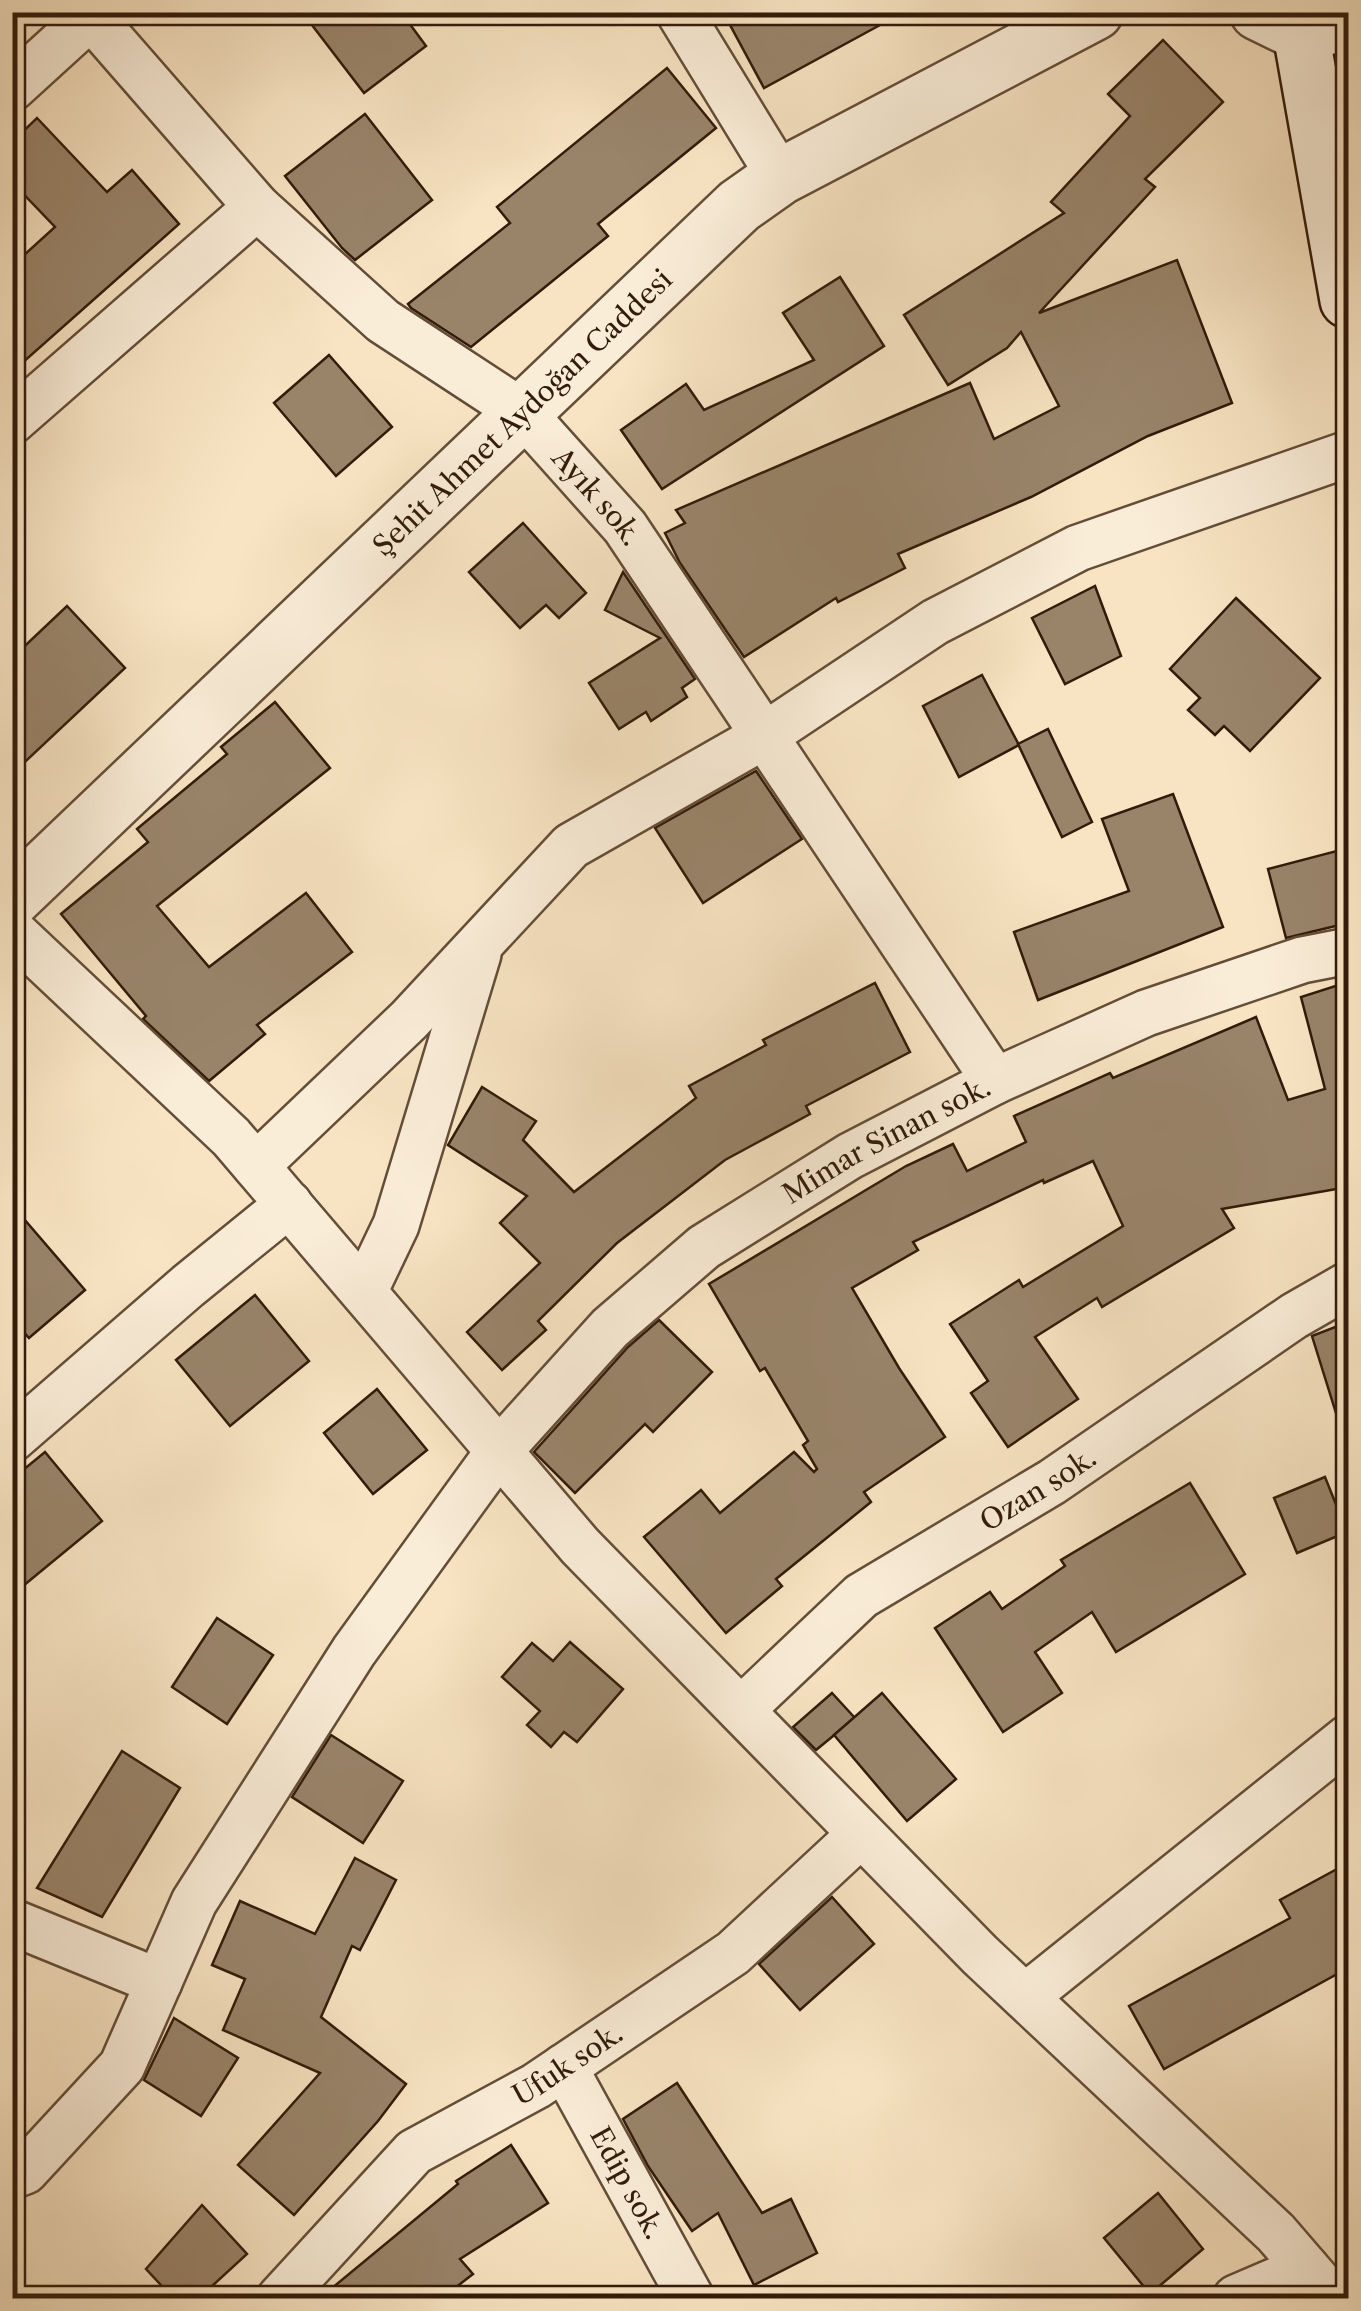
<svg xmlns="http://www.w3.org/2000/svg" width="1361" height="2311" viewBox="0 0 1361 2311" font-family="'Libre Caslon Text',serif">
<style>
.building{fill:#99846a;stroke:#321b0a;stroke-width:2.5}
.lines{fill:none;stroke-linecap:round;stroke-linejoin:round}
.minor-casing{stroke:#644d38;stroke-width:50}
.tertiary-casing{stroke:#644d38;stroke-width:60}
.secondary-casing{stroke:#321b0a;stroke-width:60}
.minor{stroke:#faedd8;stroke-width:45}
.tertiary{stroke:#faedd8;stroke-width:55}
.secondary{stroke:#faedd8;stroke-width:55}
.labels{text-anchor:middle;stroke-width:8;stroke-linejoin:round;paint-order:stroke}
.street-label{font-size:28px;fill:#321b0a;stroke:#faedd8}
</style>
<rect width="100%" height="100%" fill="#f8e4c3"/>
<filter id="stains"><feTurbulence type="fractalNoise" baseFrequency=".002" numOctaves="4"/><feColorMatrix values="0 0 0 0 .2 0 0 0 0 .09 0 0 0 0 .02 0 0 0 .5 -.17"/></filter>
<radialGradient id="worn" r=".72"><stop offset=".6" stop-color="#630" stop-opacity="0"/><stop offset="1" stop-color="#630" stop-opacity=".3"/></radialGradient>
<g class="building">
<path d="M 302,12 L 401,12 L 426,46 L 364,93 Z"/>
<path d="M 723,12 L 904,12 L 764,88 Z"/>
<path d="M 1163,40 L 1223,102 L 1145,179 L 1155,187 L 1039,313 L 1177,260 L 1232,403 L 1148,436 L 1031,497 L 898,554 L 905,568 L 838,602 L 836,598 L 744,657 L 680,563 L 665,533 L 685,523 L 676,510 L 970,383 L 994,439 L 1059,406 L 1021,332 L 1007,348 L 948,385 L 904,315 L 1064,213 L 1051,202 L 1130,116 L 1108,94 Z"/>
<path d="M 667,68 L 716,128 L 598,224 L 608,236 L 471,347 L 411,308 L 408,304 L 510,223 L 497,207 Z"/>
<path d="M 365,114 L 432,200 L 355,260 L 342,248 L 285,176 Z"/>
<path d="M 37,118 L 107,192 L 132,170 L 179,224 L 12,372 L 12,266 L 55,227 L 12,182 L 12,142 Z"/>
<path d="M 840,277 L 884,346 L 662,489 L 621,430 L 686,384 L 704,410 L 814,360 L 783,313 Z"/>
<path d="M 329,355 L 392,427 L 336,476 L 274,403 Z"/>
<path d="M 523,523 L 586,593 L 559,618 L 546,605 L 520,628 L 469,572 Z"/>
<path d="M 623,572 L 695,679 L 682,688 L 687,697 L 651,721 L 646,712 L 619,729 L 589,683 L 660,638 L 605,610 Z"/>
<path d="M 1095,586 L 1121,656 L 1065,684 L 1032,618 Z"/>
<path d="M 1236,598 L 1320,678 L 1250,751 L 1224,726 L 1215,735 L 1188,710 L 1200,698 L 1170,669 Z"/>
<path d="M 67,606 L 125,668 L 12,774 L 12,658 Z"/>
<path d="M 982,675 L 1019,745 L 959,777 L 923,706 Z"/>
<path d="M 275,702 L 330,768 L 157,906 L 209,967 L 306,893 L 352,952 L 257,1025 L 265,1034 L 209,1081 L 143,1019 L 146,1016 L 61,914 L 148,842 L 137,829 L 227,754 L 221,747 Z"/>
<path d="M 1048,729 L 1092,822 L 1062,837 L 1018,744 Z"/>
<path d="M 756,771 L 802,839 L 703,903 L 655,828 Z"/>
<path d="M 1173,794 L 1223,927 L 1038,1000 L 1014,932 L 1129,891 L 1102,819 Z"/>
<path d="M 1348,848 L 1348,923 L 1286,938 L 1268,869 Z"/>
<path d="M 1348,982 L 1348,1134 L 1345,1134 L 1348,1187 L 1222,1209 L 1234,1228 L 1102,1307 L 1097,1298 L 1035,1337 L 1078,1399 L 1008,1447 L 971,1393 L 988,1381 L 950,1324 L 1019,1280 L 1023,1287 L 1123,1226 L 1093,1161 L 1044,1183 L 1043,1180 L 913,1242 L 918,1250 L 852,1288 L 899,1368 L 945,1437 L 864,1492 L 871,1502 L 776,1579 L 782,1586 L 726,1633 L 644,1537 L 701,1490 L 720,1513 L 794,1452 L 814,1472 L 817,1469 L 803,1445 L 808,1441 L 765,1368 L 760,1371 L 709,1284 L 906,1166 L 953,1144 L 967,1171 L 1026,1142 L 1014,1116 L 1110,1073 L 1113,1078 L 1256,1017 L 1288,1100 L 1325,1089 L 1301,997 Z"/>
<path d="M 875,983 L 910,1052 L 806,1106 L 810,1114 L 725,1160 L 617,1243 L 538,1321 L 546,1330 L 502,1370 L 467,1332 L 540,1263 L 500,1223 L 527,1196 L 448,1145 L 482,1087 L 536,1121 L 523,1140 L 574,1192 L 696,1098 L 689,1086 L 766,1045 L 763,1040 Z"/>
<path d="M 12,1205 L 85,1290 L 29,1338 L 12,1319 Z"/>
<path d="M 255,1295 L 309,1361 L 230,1426 L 176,1360 Z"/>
<path d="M 659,1320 L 712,1372 L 653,1432 L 645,1424 L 575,1493 L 534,1452 L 628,1347 Z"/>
<path d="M 1348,1322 L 1348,1428 L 1341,1429 L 1312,1336 Z"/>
<path d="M 377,1389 L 427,1450 L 373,1494 L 324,1433 Z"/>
<path d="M 45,1452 L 102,1521 L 12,1595 L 12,1479 Z"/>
<path d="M 1325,1477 L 1347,1532 L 1297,1553 L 1274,1498 Z"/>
<path d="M 1190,1483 L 1245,1574 L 1116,1652 L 1092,1612 L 1035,1652 L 1062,1693 L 1003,1732 L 935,1628 L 990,1592 L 1002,1609 L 1065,1566 L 1061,1560 Z"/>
<path d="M 217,1618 L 273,1655 L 227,1724 L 172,1687 Z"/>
<path d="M 570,1642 L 623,1689 L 577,1742 L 564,1732 L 551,1747 L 527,1725 L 540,1711 L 502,1677 L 532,1643 L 553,1661 Z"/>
<path d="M 832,1693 L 855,1718 L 816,1750 L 793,1727 Z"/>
<path d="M 882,1693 L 956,1779 L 907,1821 L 834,1735 Z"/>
<path d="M 331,1735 L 403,1781 L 363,1843 L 292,1797 Z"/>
<path d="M 122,1751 L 180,1788 L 102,1917 L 37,1888 Z"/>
<path d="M 355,1858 L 396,1880 L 360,1950 L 352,1946 L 321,2017 L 406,2084 L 378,2121 L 294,2215 L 238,2165 L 320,2073 L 223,2030 L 245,1979 L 212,1965 L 240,1901 L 315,1934 Z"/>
<path d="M 1348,1863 L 1348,1968 L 1164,2069 L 1129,2006 L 1290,1918 L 1280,1900 Z"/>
<path d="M 832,1897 L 874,1944 L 800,2010 L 759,1964 Z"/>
<path d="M 174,2018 L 238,2058 L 201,2116 L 144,2080 Z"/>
<path d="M 677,2083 L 762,2213 L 791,2199 L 817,2253 L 754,2285 L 718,2213 L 692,2231 L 648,2166 L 623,2119 Z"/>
<path d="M 511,2145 L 548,2203 L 460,2259 L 473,2274 L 442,2298 L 420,2298 L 415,2293 L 408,2298 L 320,2298 L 458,2184 L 456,2181 Z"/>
<path d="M 1158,2193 L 1203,2249 L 1150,2294 L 1104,2238 Z"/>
<path d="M 202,2205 L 247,2254 L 199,2298 L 173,2298 L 146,2269 Z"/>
</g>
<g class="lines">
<defs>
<g id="minor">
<path id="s1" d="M 87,12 L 257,207 L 383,321 L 522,412 L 625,527 L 995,1081"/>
<path d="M 679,12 L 780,177"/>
<path d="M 12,88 L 91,16"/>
<path d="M 12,421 L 257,207"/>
<path d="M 12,931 L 231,1137 L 580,1546 L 980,1955 L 1276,2233 L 1332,2298"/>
<path d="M 256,1166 L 409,1020 L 571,846 L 764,736 L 935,622 L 1078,548 L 1348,454"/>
<path d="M 364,1292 L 396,1225 L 478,954"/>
<path d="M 12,1439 L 188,1286 L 289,1204"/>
<path id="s2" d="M 741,1710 L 861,1596 L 1052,1482 L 1294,1316 L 1348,1285"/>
<path d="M 12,1922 L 159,1982"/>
<path d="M 1025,1997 L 1348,1738"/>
<path id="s3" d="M 564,2067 L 691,2298"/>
<path id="s4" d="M 12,2176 L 25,2171 L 122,2066 L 194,1902 L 354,1651 L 499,1451 L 610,1328 L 704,1247 L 850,1156 L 995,1081 L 1146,1013 L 1302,960 L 1348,951"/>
<path id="s5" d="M 280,2298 L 414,2152 L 536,2086 L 733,1953 L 861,1834"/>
<path d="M 1236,2298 L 1306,2268"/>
</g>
<g id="tertiary">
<path d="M 1258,12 L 1301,33"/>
<path d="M 1301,33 L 1348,22"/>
<path id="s6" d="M 12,899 L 739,206 L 780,177 L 1095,12"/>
</g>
<path id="secondary" d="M 1301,33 L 1348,300"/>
</defs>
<use href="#minor" class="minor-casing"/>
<use href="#tertiary" class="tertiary-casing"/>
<use href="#secondary" class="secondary-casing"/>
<use href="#minor" class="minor"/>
<use href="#tertiary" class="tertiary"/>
<use href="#secondary" class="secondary"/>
</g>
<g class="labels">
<g class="street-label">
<text dy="10" stroke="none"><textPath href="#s6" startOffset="705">Şehit Ahmet Aydoğan Caddesi</textPath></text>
<text dy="10" stroke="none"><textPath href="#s1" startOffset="708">Ayık sok.</textPath></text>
<text dy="10" stroke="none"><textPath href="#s4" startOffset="1382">Mimar Sinan sok.</textPath></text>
<text dy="10" stroke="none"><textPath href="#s2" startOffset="372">Ozan sok.</textPath></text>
<text dy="10" stroke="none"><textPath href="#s5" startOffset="375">Ufuk sok.</textPath></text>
<text dy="10" stroke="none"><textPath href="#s3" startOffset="132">Edip sok.</textPath></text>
</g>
</g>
<rect width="1361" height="2311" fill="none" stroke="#f8e4c3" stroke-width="50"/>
<rect x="15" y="15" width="1331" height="2281" fill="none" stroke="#321b0a" stroke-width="5"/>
<rect x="25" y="25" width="1311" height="2261" fill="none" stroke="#321b0a" stroke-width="2.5"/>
<rect width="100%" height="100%" filter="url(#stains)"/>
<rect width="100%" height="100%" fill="url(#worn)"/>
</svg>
